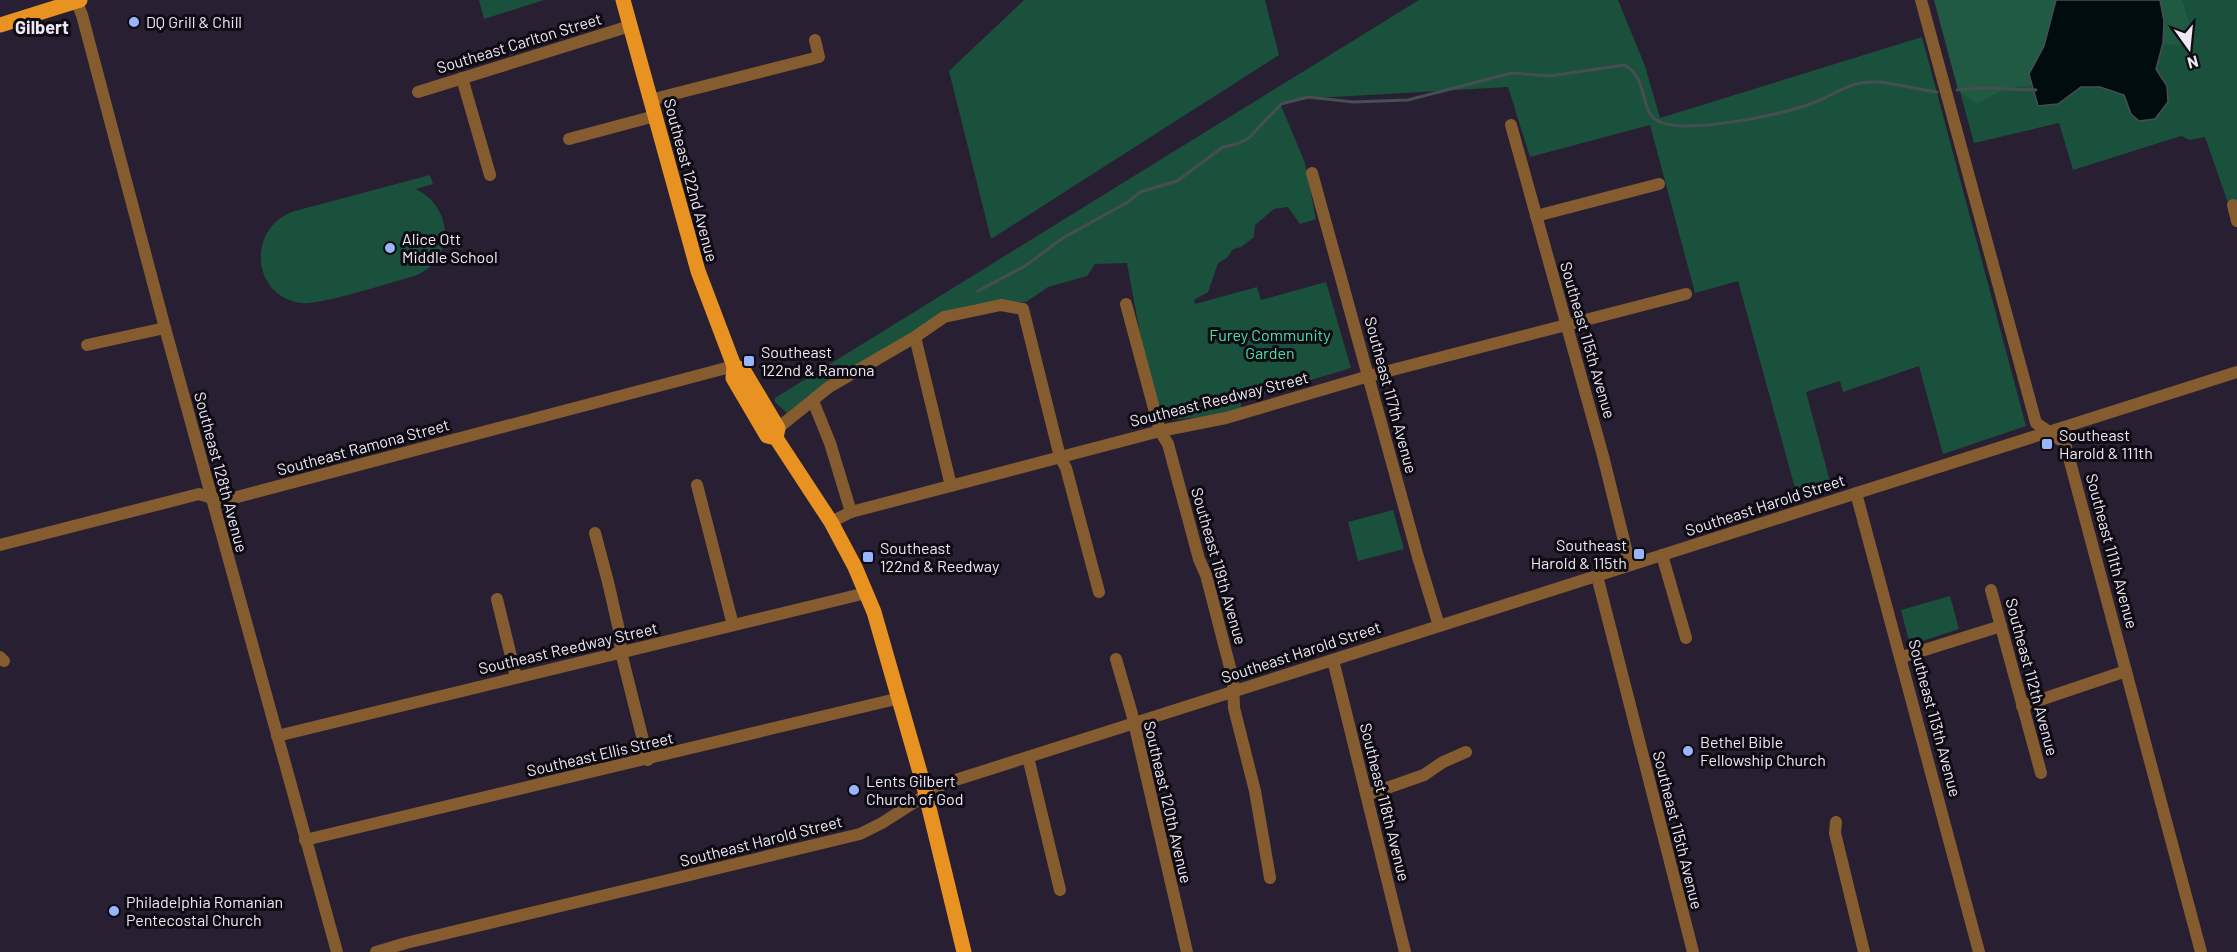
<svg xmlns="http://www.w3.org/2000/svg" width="2237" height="952" viewBox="0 0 2237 952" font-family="Barlow,sans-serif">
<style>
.green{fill:#1a513c}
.forest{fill:#205a43}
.water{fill:#000c0d;stroke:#474e52;stroke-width:1.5}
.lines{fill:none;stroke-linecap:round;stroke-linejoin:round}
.stream{stroke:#474e52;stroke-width:3}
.minor{stroke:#855c2f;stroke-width:12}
.major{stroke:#e89221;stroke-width:15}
.poi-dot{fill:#97b6fd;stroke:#0f0b13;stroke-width:2}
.labels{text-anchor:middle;stroke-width:6;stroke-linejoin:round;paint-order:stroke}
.poi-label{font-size:16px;fill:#ede8f4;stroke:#0f0b13;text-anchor:start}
.street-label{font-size:16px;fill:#ede8f4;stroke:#0f0b13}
.park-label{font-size:16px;fill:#4ae0a7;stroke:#0f0b13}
.neighbourhood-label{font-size:18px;font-weight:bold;fill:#ede8f4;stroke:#0f0b13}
</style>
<rect width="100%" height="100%" fill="#281f32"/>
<g class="green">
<path d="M 479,0 L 544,0 L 484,19 Z"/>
<path d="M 1024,0 L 1265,0 L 1279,55 L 991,239 L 949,71 Z"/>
<path d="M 1419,0 L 1618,0 L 1645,66 L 1660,118 L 1922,37 L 2026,426 L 1943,454 L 1919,366 L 1843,392 L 1840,381 L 1806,392 L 1832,489 L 1798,499 L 1738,281 L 1695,293 L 1650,125 L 1530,157 L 1508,87 L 1316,98 L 1280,103 L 1305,163 L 1316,219 L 1300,224 L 1288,207 L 1274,209 L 1255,225 L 1254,237 L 1241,247 L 1233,249 L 1227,258 L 1218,263 L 1208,292 L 1194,300 L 1195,304 L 1257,287 L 1261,300 L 1326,282 L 1351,368 L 1241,401 L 1241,408 L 1212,416 L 1162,421 L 1144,355 L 1127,263 L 1095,264 L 1087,276 L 1048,287 L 1026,302 L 977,304 L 945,312 L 807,397 L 787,413 L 775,402 L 775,398 Z"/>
<path d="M 1935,0 L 2237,0 L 2237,200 L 2228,203 L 2205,137 L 2190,140 L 2181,136 L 2073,170 L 2059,123 L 1974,143 Z"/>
<path d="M 430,175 L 433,184 L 416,189 C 454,208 456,261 414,276 C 389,283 322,305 301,303 C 250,296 247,226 295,211 Z"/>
<path d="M 1393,510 L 1404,549 L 1358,561 L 1348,522 Z"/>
<path d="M 1950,596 L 1959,629 L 1910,645 L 1901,610 Z"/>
</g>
<g class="forest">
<path d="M 1934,0 L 2056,0 L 2044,46 L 2029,74 L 2032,85 L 2006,88 L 1977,104 L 1958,90 Z"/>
<path d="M 2160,0 L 2182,0 L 2190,27 L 2180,46 L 2163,43 L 2164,21 Z"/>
</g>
<path class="water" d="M 2056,0 L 2160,0 L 2164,21 L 2163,43 L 2156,69 L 2167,86 L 2168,102 L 2155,119 L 2139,121 L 2131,114 L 2124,95 L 2100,87 L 2081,87 L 2058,104 L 2038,106 L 2029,74 L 2044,46 Z"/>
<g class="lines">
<g class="stream">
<path d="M 1957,90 L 1983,88 L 2036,90"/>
<path d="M 978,291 L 1025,266 L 1063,238 L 1128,202 L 1140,192 L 1177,181 L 1223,147 L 1237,144 L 1249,138 L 1281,104 L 1308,97 L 1353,102 L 1408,100 L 1512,73 L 1550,76 L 1624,65 C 1649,77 1639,112 1658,121 C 1684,135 1782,115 1810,104 C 1827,99 1844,85 1861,83 C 1886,79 1912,89 1937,92"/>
</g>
<g class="minor">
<path d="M 76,0 L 82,15 L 165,328 L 337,952"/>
<path d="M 1921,0 L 2036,423 L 2065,443 L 2201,952"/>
<path d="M 462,78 L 490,175"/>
<path d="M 418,92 L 630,26"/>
<path d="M 650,100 L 819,57 L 815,40"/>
<path d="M 1511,125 L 1603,456 L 1630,565"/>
<path d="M 569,139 L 655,116"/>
<path d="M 1312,173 L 1418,557 L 1439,626"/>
<path d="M 2233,205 L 2237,221"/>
<path d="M 1536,216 L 1659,184"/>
<path d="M 1126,304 L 1160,431 L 1168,444 L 1199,559 L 1206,575 L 1233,679 L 1234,708 L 1255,791 L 1270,878"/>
<path d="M 915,337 L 951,486"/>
<path d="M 87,345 L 165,328"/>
<path d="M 813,401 L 830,443 L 851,512"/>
<path d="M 778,428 L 829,387 L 915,337 L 944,317 L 1001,305 L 1023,309 L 1060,457 L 1066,468 L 1099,592"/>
<path d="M 697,485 L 733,625"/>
<path d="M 1856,493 L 1979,952"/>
<path d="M 831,522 L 851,512 L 1160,431 L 1226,418 L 1369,376 L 1686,294"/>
<path d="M 595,533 L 608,582 L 619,630 L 621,652 L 648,760"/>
<path d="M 0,545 L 199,494 L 222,501 L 734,366"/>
<path d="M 1662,555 L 1686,638"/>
<path d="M 1597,576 L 1693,952"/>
<path d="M 1991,590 L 2041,773"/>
<path d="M 497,599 L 516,677"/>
<path d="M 0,657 L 4,661"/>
<path d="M 1902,657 L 2001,626"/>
<path d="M 1116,659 L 1132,714 L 1187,952"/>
<path d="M 1333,660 L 1405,952"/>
<path d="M 2022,706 L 2126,671"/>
<path d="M 277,736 L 866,593"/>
<path d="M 1028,757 L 1060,890"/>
<path d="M 1367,795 L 1424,775 L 1443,762 L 1466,752"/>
<path d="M 1836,822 L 1835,833 L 1864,952"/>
<path d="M 305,840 L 900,698"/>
<path d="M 376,952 L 406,943 L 860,834 L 882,823 L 943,784 L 2237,372"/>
</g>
<g class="major">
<path d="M 623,0 L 698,271 L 734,366 L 733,378 L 767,436 L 776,438 L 831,522 L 855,567 L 874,612 L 923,783 L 964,952"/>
<path d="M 0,25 L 80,0"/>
<path d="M 734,366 L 744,371 L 778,428 L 776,438"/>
</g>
</g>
<g class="poi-dot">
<circle cx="134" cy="22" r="6"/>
<circle cx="390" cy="248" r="6"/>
<rect x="743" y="355" width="12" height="12" rx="3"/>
<rect x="2041" y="438" width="12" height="12" rx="3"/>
<rect x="1633" y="548" width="12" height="12" rx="3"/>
<rect x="862" y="551" width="12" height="12" rx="3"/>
<circle cx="1688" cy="751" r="6"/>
<circle cx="854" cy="790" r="6"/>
<circle cx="114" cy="911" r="6"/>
</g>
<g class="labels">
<g class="poi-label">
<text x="146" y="28">DQ Grill &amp; Chill</text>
<text x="402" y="245">Alice Ott<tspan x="402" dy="18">Middle School</tspan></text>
<text x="761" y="358">Southeast<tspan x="761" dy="18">122nd &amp; Ramona</tspan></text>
<text x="2059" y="441">Southeast<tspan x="2059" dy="18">Harold &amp; 111th</tspan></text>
<text x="1627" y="551" text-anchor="end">Southeast<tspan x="1627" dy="18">Harold &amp; 115th</tspan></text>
<text x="880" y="554">Southeast<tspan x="880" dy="18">122nd &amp; Reedway</tspan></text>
<text x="1700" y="748">Bethel Bible<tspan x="1700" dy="18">Fellowship Church</tspan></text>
<text x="866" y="787">Lents Gilbert<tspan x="866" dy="18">Church of God</tspan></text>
<text x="126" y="908">Philadelphia Romanian<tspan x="126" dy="18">Pentecostal Church</tspan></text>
</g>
<g class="street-label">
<text transform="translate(519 43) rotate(-17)" y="6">Southeast Carlton Street</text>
<text transform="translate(691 180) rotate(75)" y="6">Southeast 122nd Avenue</text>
<text transform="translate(1588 340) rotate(74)" y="6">Southeast 115th Avenue</text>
<text transform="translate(1391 395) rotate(75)" y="6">Southeast 117th Avenue</text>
<text transform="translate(1219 399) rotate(-14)" y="6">Southeast Reedway Street</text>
<text transform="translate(363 447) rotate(-15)" y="6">Southeast Ramona Street</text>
<text transform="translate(221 472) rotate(75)" y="6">Southeast 128th Avenue</text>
<text transform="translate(1765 505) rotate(-18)" y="6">Southeast Harold Street</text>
<text transform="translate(2112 551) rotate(75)" y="6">Southeast 111th Avenue</text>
<text transform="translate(1219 566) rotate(74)" y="6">Southeast 119th Avenue</text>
<text transform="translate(568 648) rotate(-13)" y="6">Southeast Reedway Street</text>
<text transform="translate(1301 652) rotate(-18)" y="6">Southeast Harold Street</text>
<text transform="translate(2032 677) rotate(75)" y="6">Southeast 112th Avenue</text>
<text transform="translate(1935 718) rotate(75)" y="6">Southeast 113th Avenue</text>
<text transform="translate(600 754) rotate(-13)" y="6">Southeast Ellis Street</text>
<text transform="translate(1168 802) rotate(77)" y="6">Southeast 120th Avenue</text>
<text transform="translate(1385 802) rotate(76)" y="6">Southeast 118th Avenue</text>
<text transform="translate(1678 830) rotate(76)" y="6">Southeast 115th Avenue</text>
<text transform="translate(761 841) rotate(-14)" y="6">Southeast Harold Street</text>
</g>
<g class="park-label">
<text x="1270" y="341">Furey Community<tspan x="1270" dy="18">Garden</tspan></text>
</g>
<g class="neighbourhood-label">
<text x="42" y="34">Gilbert</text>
</g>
</g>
<g transform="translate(2189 48) rotate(165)" stroke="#0f0b13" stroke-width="4.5" paint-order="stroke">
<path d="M0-4.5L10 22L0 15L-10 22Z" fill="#ede8f4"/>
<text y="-9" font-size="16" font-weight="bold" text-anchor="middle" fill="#ede8f4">N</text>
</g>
</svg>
